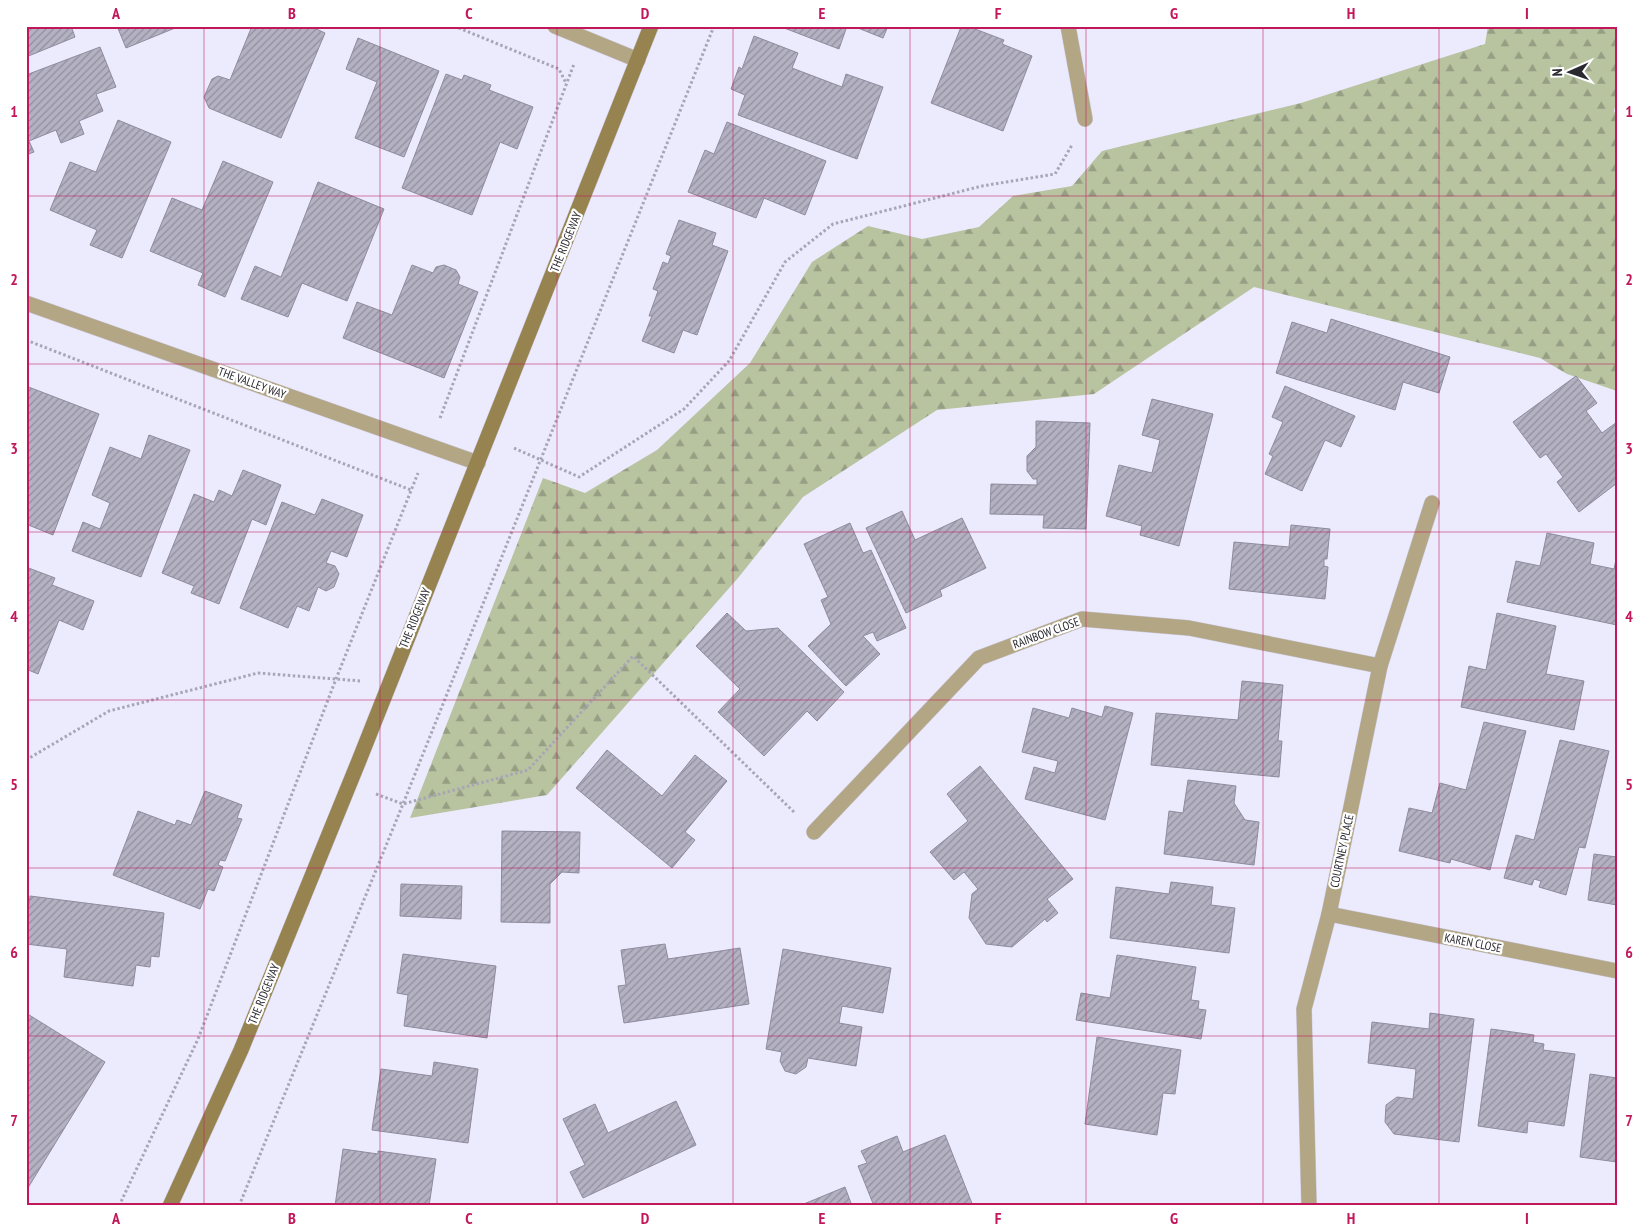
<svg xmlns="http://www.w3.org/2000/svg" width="1643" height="1232" viewBox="0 0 1643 1232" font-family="'PT Sans Narrow',sans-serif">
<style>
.forest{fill:url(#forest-firs)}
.building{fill:url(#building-hatch);stroke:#8d8b9c}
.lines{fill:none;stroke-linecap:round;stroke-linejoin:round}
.lane-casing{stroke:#c9c7d8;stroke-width:16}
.street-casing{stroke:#c9c7d8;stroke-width:16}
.secondary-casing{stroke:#c9c7d8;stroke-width:16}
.path{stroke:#a8a6b5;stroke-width:3;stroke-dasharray:2.5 2.5;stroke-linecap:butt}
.lane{stroke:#b3a684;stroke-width:15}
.street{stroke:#b3a684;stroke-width:15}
.secondary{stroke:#96834f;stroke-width:15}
.grid{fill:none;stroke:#c2185b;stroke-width:1;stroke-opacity:0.55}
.labels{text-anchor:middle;stroke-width:4.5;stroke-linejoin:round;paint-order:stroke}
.street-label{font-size:12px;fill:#2a2930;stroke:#fff}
.neatline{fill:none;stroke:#c2185b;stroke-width:2}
.grid-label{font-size:16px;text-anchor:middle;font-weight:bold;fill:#c2185b}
</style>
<defs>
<pattern id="forest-firs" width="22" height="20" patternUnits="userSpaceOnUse" patternTransform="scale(1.25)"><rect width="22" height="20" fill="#b8c3a0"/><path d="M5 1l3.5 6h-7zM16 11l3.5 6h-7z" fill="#969e83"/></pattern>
<pattern id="building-hatch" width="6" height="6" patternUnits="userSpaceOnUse" patternTransform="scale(1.25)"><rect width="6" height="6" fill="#b3b1c2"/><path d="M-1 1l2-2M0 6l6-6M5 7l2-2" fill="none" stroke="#92909e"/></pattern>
</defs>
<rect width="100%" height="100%" fill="#eceafd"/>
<path class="forest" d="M 1488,26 L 1617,26 L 1617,100 L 1614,111 L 1617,116 L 1617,391 L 1567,374 L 1540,358 L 1254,287 L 1094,394 L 937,410 L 803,497 L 738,578 L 547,795 L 410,818 L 543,478 L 585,493 L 657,450 L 750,363 L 812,262 L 868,226 L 922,239 L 979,227 L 1013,196 L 1072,186 L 1102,151 L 1301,103 L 1485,44 Z"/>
<g class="building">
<path d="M 26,26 L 71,26 L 75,37 L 26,57 Z"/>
<path d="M 117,26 L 180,26 L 126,48 Z"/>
<path d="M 252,26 L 310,26 L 325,33 L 281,138 L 209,108 L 204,97 L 212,79 L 218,76 L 230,80 Z"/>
<path d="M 779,26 L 847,26 L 839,49 Z"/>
<path d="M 853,26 L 888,26 L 883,38 Z"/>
<path d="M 967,26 L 1004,40 L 1002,44 L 1032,56 L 1003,131 L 931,103 L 961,27 L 966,29 Z"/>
<path d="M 754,36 L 798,53 L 792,68 L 842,87 L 846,74 L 883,87 L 857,159 L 738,115 L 745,95 L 731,89 L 739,67 L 742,69 Z"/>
<path d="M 358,38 L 439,71 L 404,157 L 355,138 L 377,82 L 346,69 Z"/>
<path d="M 100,47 L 116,87 L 96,94 L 103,111 L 79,121 L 84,134 L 61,143 L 56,130 L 29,141 L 34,152 L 26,155 L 26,75 Z"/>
<path d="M 446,74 L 462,80 L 464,75 L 491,85 L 489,90 L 533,107 L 517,149 L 500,142 L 472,215 L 402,188 Z"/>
<path d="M 118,120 L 171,142 L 122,258 L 90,245 L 97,230 L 50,210 L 70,162 L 96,172 Z"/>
<path d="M 727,122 L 826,161 L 805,215 L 764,198 L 756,218 L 688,192 L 705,150 L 714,154 Z"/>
<path d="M 223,161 L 273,182 L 225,297 L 198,285 L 203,273 L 150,251 L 172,198 L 202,210 Z"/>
<path d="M 318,182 L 384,209 L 347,301 L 302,283 L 288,317 L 241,299 L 255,266 L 281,277 Z"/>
<path d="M 679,220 L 716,233 L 712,245 L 728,251 L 697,335 L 683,330 L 674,353 L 642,341 L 652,316 L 649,316 L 658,291 L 653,289 L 663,262 L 668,264 L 671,256 L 666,254 Z"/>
<path d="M 412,265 L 433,273 L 436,267 L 444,265 L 456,270 L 460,277 L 458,284 L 478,292 L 444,378 L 343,338 L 357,302 L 392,315 Z"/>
<path d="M 1331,319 L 1450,357 L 1439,393 L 1403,382 L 1395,410 L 1276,373 L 1292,322 L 1327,333 Z"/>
<path d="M 1576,376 L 1597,403 L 1586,411 L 1602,433 L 1617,422 L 1617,483 L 1579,512 L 1557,482 L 1563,477 L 1546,454 L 1540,458 L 1513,422 Z"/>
<path d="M 26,386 L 99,414 L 53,535 L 26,524 Z"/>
<path d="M 1285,386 L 1355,416 L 1341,447 L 1325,440 L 1302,491 L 1265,474 L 1273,456 L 1269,454 L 1283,422 L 1272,417 Z"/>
<path d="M 1152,399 L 1213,414 L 1179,546 L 1140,535 L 1142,526 L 1106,516 L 1119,465 L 1152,473 L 1160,440 L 1142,435 Z"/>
<path d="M 1036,421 L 1090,423 L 1086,529 L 1043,528 L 1044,515 L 990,514 L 991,484 L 1037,485 L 1037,479 L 1033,479 L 1027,471 L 1027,456 L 1036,447 Z"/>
<path d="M 149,435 L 190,450 L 141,577 L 72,551 L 83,522 L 100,529 L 110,503 L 92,495 L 110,447 L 141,459 Z"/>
<path d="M 243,470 L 281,485 L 266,525 L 252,519 L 219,604 L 191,593 L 194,586 L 162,573 L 194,494 L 214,502 L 219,490 L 232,496 Z"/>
<path d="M 322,499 L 363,515 L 347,557 L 331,551 L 326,563 L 335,566 L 339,574 L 334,587 L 326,591 L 318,587 L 309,611 L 297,606 L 288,628 L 240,608 L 282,502 L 315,515 Z"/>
<path d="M 902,511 L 915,540 L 962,518 L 986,568 L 940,590 L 942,596 L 906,613 L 866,528 Z"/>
<path d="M 850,523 L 863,553 L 871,550 L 906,628 L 877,641 L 873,632 L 863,636 L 880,654 L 846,686 L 808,646 L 831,624 L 821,600 L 828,597 L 804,544 Z"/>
<path d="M 1291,525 L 1330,529 L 1327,559 L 1324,559 L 1324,566 L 1328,567 L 1325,599 L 1229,589 L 1234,542 L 1289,547 Z"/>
<path d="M 1547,533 L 1594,543 L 1590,564 L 1614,569 L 1617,555 L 1617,625 L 1507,602 L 1516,561 L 1540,566 Z"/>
<path d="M 26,567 L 55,578 L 52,585 L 94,601 L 83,630 L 59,620 L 38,674 L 26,669 Z"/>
<path d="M 727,613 L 746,631 L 778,628 L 844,692 L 817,721 L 807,711 L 764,756 L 718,712 L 740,689 L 696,646 Z"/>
<path d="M 1497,613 L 1556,626 L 1546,674 L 1584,681 L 1574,730 L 1461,707 L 1469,666 L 1486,670 Z"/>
<path d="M 1242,681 L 1283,685 L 1278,741 L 1282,741 L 1279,777 L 1151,765 L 1156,713 L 1238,720 Z"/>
<path d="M 1105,706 L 1133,713 L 1105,820 L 1025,799 L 1034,767 L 1055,773 L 1058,761 L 1022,752 L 1033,708 L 1069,718 L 1072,708 L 1102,717 Z"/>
<path d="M 1484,722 L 1526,731 L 1490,870 L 1451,859 L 1450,863 L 1399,851 L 1409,808 L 1432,813 L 1440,783 L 1466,790 Z"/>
<path d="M 1560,740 L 1609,751 L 1585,848 L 1579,847 L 1566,895 L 1539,887 L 1541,881 L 1534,879 L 1532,885 L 1504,878 L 1516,835 L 1534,840 Z"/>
<path d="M 607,750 L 662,796 L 695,755 L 727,781 L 685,832 L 695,840 L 672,868 L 576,788 Z"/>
<path d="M 980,766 L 1073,879 L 1047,899 L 1058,913 L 1047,922 L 1045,919 L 1012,947 L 986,944 L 969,918 L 972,894 L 978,889 L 964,872 L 954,880 L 930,852 L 968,821 L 947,794 Z"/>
<path d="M 1188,780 L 1236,786 L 1234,803 L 1245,820 L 1259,822 L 1254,865 L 1164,854 L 1169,811 L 1183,813 Z"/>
<path d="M 205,791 L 242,805 L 237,818 L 242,819 L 225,861 L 220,860 L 218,865 L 223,867 L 214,891 L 208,889 L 200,909 L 113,875 L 138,811 L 175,825 L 177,820 L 191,825 Z"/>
<path d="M 502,831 L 580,832 L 579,873 L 562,872 L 550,884 L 550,923 L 501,922 Z"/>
<path d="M 1594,854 L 1617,857 L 1617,905 L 1588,900 Z"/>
<path d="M 1171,882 L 1213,887 L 1211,905 L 1235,908 L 1229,953 L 1110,938 L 1116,887 L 1169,894 Z"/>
<path d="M 401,884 L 462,886 L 461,919 L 400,916 Z"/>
<path d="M 30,896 L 164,913 L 159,957 L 151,956 L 150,967 L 136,965 L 133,986 L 64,977 L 67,949 L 26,944 L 26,926 Z"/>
<path d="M 665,944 L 668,959 L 740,948 L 749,1004 L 624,1023 L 618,986 L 626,985 L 621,950 Z"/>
<path d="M 783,949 L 891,968 L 883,1013 L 842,1006 L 839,1023 L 862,1027 L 856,1066 L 808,1058 L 806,1067 L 796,1074 L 785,1071 L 780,1061 L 782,1052 L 766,1049 Z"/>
<path d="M 403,954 L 496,966 L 487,1038 L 404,1026 L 408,995 L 397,993 Z"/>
<path d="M 1117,955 L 1196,967 L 1191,1000 L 1199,1001 L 1198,1009 L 1206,1010 L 1201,1039 L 1076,1020 L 1081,993 L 1110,998 Z"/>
<path d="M 26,1013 L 105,1062 L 26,1191 Z"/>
<path d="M 1430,1013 L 1474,1019 L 1459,1142 L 1394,1134 L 1385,1122 L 1386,1105 L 1397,1097 L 1413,1099 L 1416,1069 L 1368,1063 L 1372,1022 L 1429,1029 Z"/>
<path d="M 1491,1029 L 1534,1035 L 1533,1042 L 1544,1044 L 1543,1050 L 1575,1054 L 1564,1126 L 1528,1121 L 1527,1133 L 1478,1126 Z"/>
<path d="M 1097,1037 L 1181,1050 L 1175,1094 L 1163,1093 L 1157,1135 L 1085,1124 Z"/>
<path d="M 434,1062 L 478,1069 L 468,1143 L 372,1130 L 381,1069 L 432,1076 Z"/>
<path d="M 1590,1074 L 1617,1078 L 1617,1162 L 1580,1157 Z"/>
<path d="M 676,1101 L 696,1145 L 583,1198 L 570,1172 L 585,1165 L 563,1119 L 595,1104 L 608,1133 Z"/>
<path d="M 945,1135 L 973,1206 L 874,1206 L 858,1166 L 867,1163 L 861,1151 L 897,1136 L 903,1152 Z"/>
<path d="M 343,1149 L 378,1154 L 378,1151 L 436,1159 L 429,1206 L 335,1206 Z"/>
<path d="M 845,1187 L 852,1206 L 799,1206 Z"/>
</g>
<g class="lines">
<defs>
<path id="lane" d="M 1068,26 L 1085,119"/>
<g id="street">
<path d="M 555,26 L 638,60"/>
<path d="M 26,303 L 478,463"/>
<path d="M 814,832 L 979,658 L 1082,619 L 1189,628 L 1380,666"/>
<path d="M 1329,914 L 1617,971"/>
<path d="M 1309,1206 L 1304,1009 L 1329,914 L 1380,666 L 1432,503"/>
</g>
<path id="secondary" d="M 170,1206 L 241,1050 L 358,763 L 651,26"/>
</defs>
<use href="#lane" class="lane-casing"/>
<use href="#street" class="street-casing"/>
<use href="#secondary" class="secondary-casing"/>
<g class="path">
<path d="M 454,26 L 559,69 L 566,83"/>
<path d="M 26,340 L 411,490"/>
<path d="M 440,418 L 574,64"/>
<path d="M 514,448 L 579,477 L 684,409 L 729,361 L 785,262 L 833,224 L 982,186 L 1055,174 L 1072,145"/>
<path d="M 26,760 L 109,711 L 258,673 L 361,681"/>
<path d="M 376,794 L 403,804 L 528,770 L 633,656 L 794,812"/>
<path d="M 119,1206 L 198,1039 L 336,679 L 418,473"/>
<path d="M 239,1206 L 403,804 L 714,26"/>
</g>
<use href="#lane" class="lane"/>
<use href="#street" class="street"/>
<use href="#secondary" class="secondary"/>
</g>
<path class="grid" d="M 204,26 L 204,1206M 380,26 L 380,1206M 557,26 L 557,1206M 733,26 L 733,1206M 910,26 L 910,1206M 1086,26 L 1086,1206M 1263,26 L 1263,1206M 1439,26 L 1439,1206M 26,196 L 1617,196M 26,364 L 1617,364M 26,532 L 1617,532M 26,700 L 1617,700M 26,868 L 1617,868M 26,1036 L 1617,1036"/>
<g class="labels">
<g class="street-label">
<text transform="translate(566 242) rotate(-68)" y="4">THE RIDGEWAY</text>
<text transform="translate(252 383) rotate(20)" y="4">THE VALLEY WAY</text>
<text transform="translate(415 618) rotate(-68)" y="4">THE RIDGEWAY</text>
<text transform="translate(1046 633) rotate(-20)" y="4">RAINBOW CLOSE</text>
<text transform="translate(1342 851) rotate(-78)" y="4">COURTNEY PLACE</text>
<text transform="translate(1473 943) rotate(11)" y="4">KAREN CLOSE</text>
<text transform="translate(264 994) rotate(-68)" y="4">THE RIDGEWAY</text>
</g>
</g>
<rect width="1643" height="1232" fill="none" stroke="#ffffff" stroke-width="55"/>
<g transform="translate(1570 72) rotate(268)" stroke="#ffffff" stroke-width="4" paint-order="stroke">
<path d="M0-4L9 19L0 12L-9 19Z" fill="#2a2930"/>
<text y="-8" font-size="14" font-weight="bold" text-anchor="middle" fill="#2a2930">N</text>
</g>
<rect x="28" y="28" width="1588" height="1176" class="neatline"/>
<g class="grid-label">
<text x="116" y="19">A</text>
<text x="292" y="19">B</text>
<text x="469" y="19">C</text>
<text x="645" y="19">D</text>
<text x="822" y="19">E</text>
<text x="998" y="19">F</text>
<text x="1174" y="19">G</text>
<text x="1351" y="19">H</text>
<text x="1527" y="19">I</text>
<text x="14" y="117">1</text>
<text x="1629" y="117">1</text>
<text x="14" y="285">2</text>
<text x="1629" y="285">2</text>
<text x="14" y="454">3</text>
<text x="1629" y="454">3</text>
<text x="14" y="622">4</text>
<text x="1629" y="622">4</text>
<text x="14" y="790">5</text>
<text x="1629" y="790">5</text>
<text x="14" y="958">6</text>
<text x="1629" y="958">6</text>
<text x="14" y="1126">7</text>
<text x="1629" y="1126">7</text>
<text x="116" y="1224">A</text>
<text x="292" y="1224">B</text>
<text x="469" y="1224">C</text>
<text x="645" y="1224">D</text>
<text x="822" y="1224">E</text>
<text x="998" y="1224">F</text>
<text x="1174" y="1224">G</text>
<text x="1351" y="1224">H</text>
<text x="1527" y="1224">I</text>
</g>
</svg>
